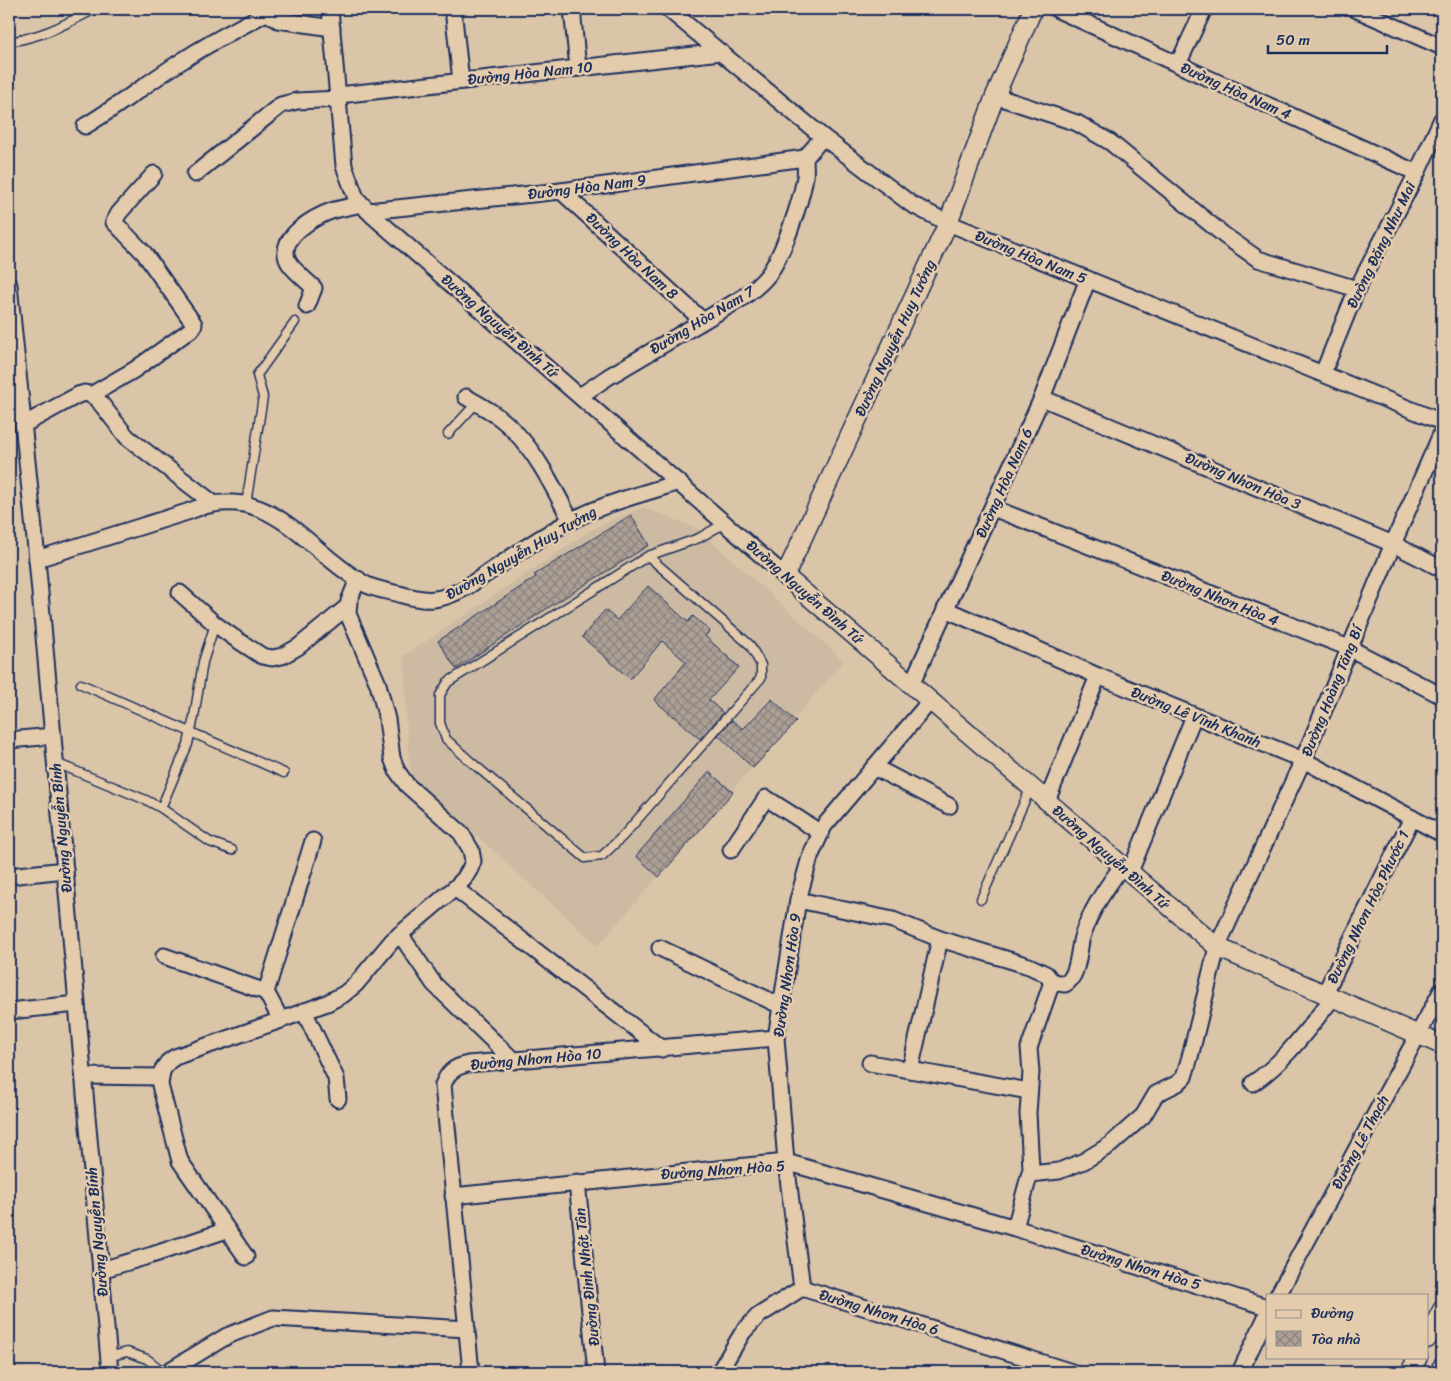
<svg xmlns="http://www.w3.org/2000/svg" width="1451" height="1381" viewBox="0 0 1451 1381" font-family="Sriracha,sans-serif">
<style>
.built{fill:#cdbaa3}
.building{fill:url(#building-cross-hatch);stroke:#1b2f5e}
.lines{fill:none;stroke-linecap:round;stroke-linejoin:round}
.service-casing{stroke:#1b2f5e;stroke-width:11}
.minor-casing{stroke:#1b2f5e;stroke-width:19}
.tertiary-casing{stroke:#1b2f5e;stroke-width:21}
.service{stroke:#e3cbab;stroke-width:8}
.minor{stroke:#e3cbab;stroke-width:15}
.tertiary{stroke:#e3cbab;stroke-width:18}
.labels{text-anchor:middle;stroke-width:5;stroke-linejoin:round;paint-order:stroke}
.street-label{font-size:15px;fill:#1b2f5e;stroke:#e3cbab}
</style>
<defs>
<pattern id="building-cross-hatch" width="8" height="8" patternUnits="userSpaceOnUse" patternTransform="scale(1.25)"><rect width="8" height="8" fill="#aca096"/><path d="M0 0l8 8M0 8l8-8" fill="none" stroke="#8b837e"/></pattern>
</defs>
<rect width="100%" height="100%" fill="#dbc5a8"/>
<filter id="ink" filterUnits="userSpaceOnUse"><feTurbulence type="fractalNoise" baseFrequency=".02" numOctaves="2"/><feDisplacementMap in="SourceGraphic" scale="10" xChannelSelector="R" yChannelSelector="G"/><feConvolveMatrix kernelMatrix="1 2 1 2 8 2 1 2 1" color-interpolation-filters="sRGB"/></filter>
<g filter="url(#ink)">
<path class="built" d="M 642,507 L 697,528 L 844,661 L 598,946 L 411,776 L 407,730 L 404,656 L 591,530 Z"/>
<g class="building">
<path d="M 631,515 L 649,545 L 546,609 L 456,669 L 438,641 L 536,577 L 534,575 Z"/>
<path d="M 648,586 L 688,622 L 693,616 L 710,631 L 705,636 L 739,667 L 709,700 L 723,713 L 700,739 L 654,700 L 686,662 L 662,641 L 630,679 L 582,637 L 605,610 L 617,620 Z"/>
<path d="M 772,699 L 796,722 L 753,768 L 718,735 L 732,720 L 743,729 Z"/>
<path d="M 709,772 L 733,792 L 659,877 L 636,856 Z"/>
</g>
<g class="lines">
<defs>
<g id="service">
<path d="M 9,42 C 44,36 64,25 95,9"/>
<path d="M 448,434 L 471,409 L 475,402"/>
<path d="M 246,504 L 263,397 L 257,375 L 295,322"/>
<path d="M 648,556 L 750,645 L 761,665 L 761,678 L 623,836 L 602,856 L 585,858 L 470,761 L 446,739 L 440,723 L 440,695 L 448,682 L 648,556 L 699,538 L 725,523"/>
<path d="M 81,684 L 284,773"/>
<path d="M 56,763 L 146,800 L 161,808 L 210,842 L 232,850"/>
<path d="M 161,808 L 188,744 L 194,717 L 203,662 L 215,624"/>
<path d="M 981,899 L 1031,787"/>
<path d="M 108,1357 L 127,1352 L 147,1359 L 164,1372"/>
</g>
<g id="minor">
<path d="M 261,9 L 278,20 L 332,28"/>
<path d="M 330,9 L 344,166 L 356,198 L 372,215 L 785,576"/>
<path d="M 453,9 L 461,81"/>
<path d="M 572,9 L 578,68"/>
<path d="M 668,9 L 823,137 L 911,204 L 948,223 L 1442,422"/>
<path d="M 1056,9 L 1417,173"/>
<path d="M 1355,9 L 1442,47"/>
<path d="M 1178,64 L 1204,9"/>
<path d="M 339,95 L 721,52"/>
<path d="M 995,96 L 1077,123 L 1110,142 L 1225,236 L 1258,259 L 1357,289"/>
<path d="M 85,126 C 120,105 151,80 185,59 C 211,42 239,28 266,13"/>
<path d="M 195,174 L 281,105 L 297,101 L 339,99"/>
<path d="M 561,191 L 703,321"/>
<path d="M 368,211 L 561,191 L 805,158"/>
<path d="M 9,285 L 37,559 L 110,1372"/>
<path d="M 307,306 L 314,288 C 306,280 295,272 289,263 C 274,238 316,216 334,210 C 343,208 353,206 361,204"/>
<path d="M 1323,373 L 1357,289 L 1417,173 L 1442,119"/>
<path d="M 91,395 L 134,370 L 193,328 L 194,324 L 144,253 L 114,222 L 119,213 L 154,174"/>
<path d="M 580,396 L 608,377 L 742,298 C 752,291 761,284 768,275 C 783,255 801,202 805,177 C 806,171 805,164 805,158 L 823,137"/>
<path d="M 466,397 C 484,407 502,417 516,433 C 540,458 555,491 571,521"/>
<path d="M 1042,398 L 1393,544 L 1442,569"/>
<path d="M 23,425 L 78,395 L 85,393 L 91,395 L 98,400 L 127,437 L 213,503"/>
<path d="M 993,508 L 1349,648 L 1442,696"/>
<path d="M 37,559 L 187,512 C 268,477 303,548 363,583 C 373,589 387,591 399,594 C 427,602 439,602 465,588 C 503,564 544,532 585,514 C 615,500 647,493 679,482"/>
<path d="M 180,593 L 215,624 L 233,637 L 262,656 L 272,658 L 282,656 L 298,647 L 347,607"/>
<path d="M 945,609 L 1098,676 L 1303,760 L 1442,834"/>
<path d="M 912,683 L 1042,398 L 1088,279"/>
<path d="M 9,740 L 53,736"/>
<path d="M 874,767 L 949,806"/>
<path d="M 1047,801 L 1098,676"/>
<path d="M 731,850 L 766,798 L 821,833"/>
<path d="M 1130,872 L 1194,716"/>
<path d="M 9,876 L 65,870"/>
<path d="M 455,888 L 662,1049"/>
<path d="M 798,900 L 893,920 L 940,939 L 1029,966 L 1046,974 L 1052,982"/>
<path d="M 400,934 L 434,984 L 514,1061"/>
<path d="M 660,948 L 781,1006"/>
<path d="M 164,956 L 266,992 L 281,1020"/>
<path d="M 1052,982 L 1065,984 C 1079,976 1078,951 1082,937 C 1090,911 1106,888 1122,866"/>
<path d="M 266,992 L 313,841"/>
<path d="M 1324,995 L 1412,818"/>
<path d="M 9,1011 L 77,1004"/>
<path d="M 304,1011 L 336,1078 L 338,1099"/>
<path d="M 870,1063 L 1029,1091"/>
<path d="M 910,1070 L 940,939"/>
<path d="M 84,1076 L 161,1077"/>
<path d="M 1253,1083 C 1285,1062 1308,1028 1332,999"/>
<path d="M 1030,1174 L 1059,1171 L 1084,1161 L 1110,1145 L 1143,1116 L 1156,1094 L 1178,1083 L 1184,1077 L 1190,1057 L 1217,947 L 1303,760 L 1393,544 L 1442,432"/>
<path d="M 577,1182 L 596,1372"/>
<path d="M 453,1196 L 786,1162 L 1015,1228 L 1267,1307"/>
<path d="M 1015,1228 L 1031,1169 L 1028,1113 L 1031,1072 L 1029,1048 L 1052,982"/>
<path d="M 246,1257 L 180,1161 L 160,1085 L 162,1071 L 168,1062 L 175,1057 L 281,1020 L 327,1003 L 344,994 L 356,984 L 392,941 L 455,888 L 464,879 L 470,869 L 473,861 L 471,850 L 461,833 L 407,785 L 397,771 L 392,758 L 387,719 L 378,684 L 348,614 L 349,601 L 358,579"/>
<path d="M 101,1270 L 152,1255 L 227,1230"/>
<path d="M 802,1288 L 786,1162 L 776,1038 L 798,900 L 810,857 L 824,826 L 931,700"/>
<path d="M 802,1288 L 1072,1372"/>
<path d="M 1278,1295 L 1442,990"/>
<path d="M 167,1372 L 227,1336 L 273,1318 L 467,1329"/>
<path d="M 471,1372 L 443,1085 C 448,1072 454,1067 468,1064 L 776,1038"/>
<path d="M 719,1372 L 743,1332 L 758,1316 L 802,1288"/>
<path d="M 1240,1372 L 1267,1315"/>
</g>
<g id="tertiary">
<path d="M 1033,9 L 995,96 L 948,223 L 785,576 L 1217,947 L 1442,1045"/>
<path d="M 1427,1339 L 1442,1310"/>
<path d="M 1410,1372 L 1418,1357"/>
<path d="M 1439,1372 L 1442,1367"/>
</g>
</defs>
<use href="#service" class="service-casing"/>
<use href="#minor" class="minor-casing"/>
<use href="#tertiary" class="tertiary-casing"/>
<use href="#service" class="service"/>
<use href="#minor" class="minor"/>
<use href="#tertiary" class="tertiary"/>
</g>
</g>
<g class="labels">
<g class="street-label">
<text transform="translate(530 73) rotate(-6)" y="5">Đường Hòa Nam 10</text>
<text transform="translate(1236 91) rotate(24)" y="5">Đường Hòa Nam 4</text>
<text transform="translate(587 187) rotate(-7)" y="5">Đường Hòa Nam 9</text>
<text transform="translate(1381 245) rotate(-64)" y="5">Đường Đặng Như Mai</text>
<text transform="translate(632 256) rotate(43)" y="5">Đường Hòa Nam 8</text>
<text transform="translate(1031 257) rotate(22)" y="5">Đường Hòa Nam 5</text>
<text transform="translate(702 320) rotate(-31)" y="5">Đường Hòa Nam 7</text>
<text transform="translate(500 326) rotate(41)" y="5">Đường Nguyễn Đình Tứ</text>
<text transform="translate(895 338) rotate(-65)" y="5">Đường Nguyễn Huy Tưởng</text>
<text transform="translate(1243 481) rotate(23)" y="5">Đường Nhơn Hòa 3</text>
<text transform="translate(1004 483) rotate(-66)" y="5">Đường Hòa Nam 6</text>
<text transform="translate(521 553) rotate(-30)" y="5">Đường Nguyễn Huy Tưởng</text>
<text transform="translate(805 592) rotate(41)" y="5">Đường Nguyễn Đình Tứ</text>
<text transform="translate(1220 598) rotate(22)" y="5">Đường Nhơn Hòa 4</text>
<text transform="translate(1332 691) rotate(-68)" y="5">Đường Hoàng Tăng Bí</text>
<text transform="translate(1196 717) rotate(22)" y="5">Đường Lê Vĩnh Khanh</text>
<text transform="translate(61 828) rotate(-95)" y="5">Đường Nguyễn Bính</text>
<text transform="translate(1111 857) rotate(41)" y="5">Đường Nguyễn Đình Tứ</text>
<text transform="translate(1368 907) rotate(-64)" y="5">Đường Nhơn Hòa Phước 1</text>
<text transform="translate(787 975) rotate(-82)" y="5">Đường Nhơn Hòa 9</text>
<text transform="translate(536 1059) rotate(-5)" y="5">Đường Nhơn Hòa 10</text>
<text transform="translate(1360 1142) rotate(-62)" y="5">Đường Lê Thạch</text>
<text transform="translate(723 1170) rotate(-4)" y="5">Đường Nhơn Hòa 5</text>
<text transform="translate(97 1232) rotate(-95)" y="5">Đường Nguyễn Bính</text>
<text transform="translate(1141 1267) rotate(17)" y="5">Đường Nhơn Hòa 5</text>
<text transform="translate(587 1277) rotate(-96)" y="5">Đường Đinh Nhật Tân</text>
<text transform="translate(879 1312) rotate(17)" y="5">Đường Nhơn Hòa 6</text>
</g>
</g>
<rect width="1451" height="1381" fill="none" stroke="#e3cbab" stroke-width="30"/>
<rect x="15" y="15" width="1421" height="1351" fill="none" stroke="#1b2f5e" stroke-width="2" filter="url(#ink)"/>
<rect x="1266" y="1294" width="162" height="65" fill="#e3cbab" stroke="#938d8c"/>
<rect x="1276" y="1310" width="25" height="8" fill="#e3cbab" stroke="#938d8c"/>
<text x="1311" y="1318" font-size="15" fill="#1b2f5e">Đường</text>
<rect x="1276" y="1331" width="25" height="15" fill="url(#building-cross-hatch)" stroke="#938d8c"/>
<text x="1311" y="1344" font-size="15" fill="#1b2f5e">Tòa nhà</text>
<path d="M1268 45v8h119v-8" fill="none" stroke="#1b2f5e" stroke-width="2.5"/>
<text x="1276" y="45" font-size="15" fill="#1b2f5e" stroke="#e3cbab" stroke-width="4" paint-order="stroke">50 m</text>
</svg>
